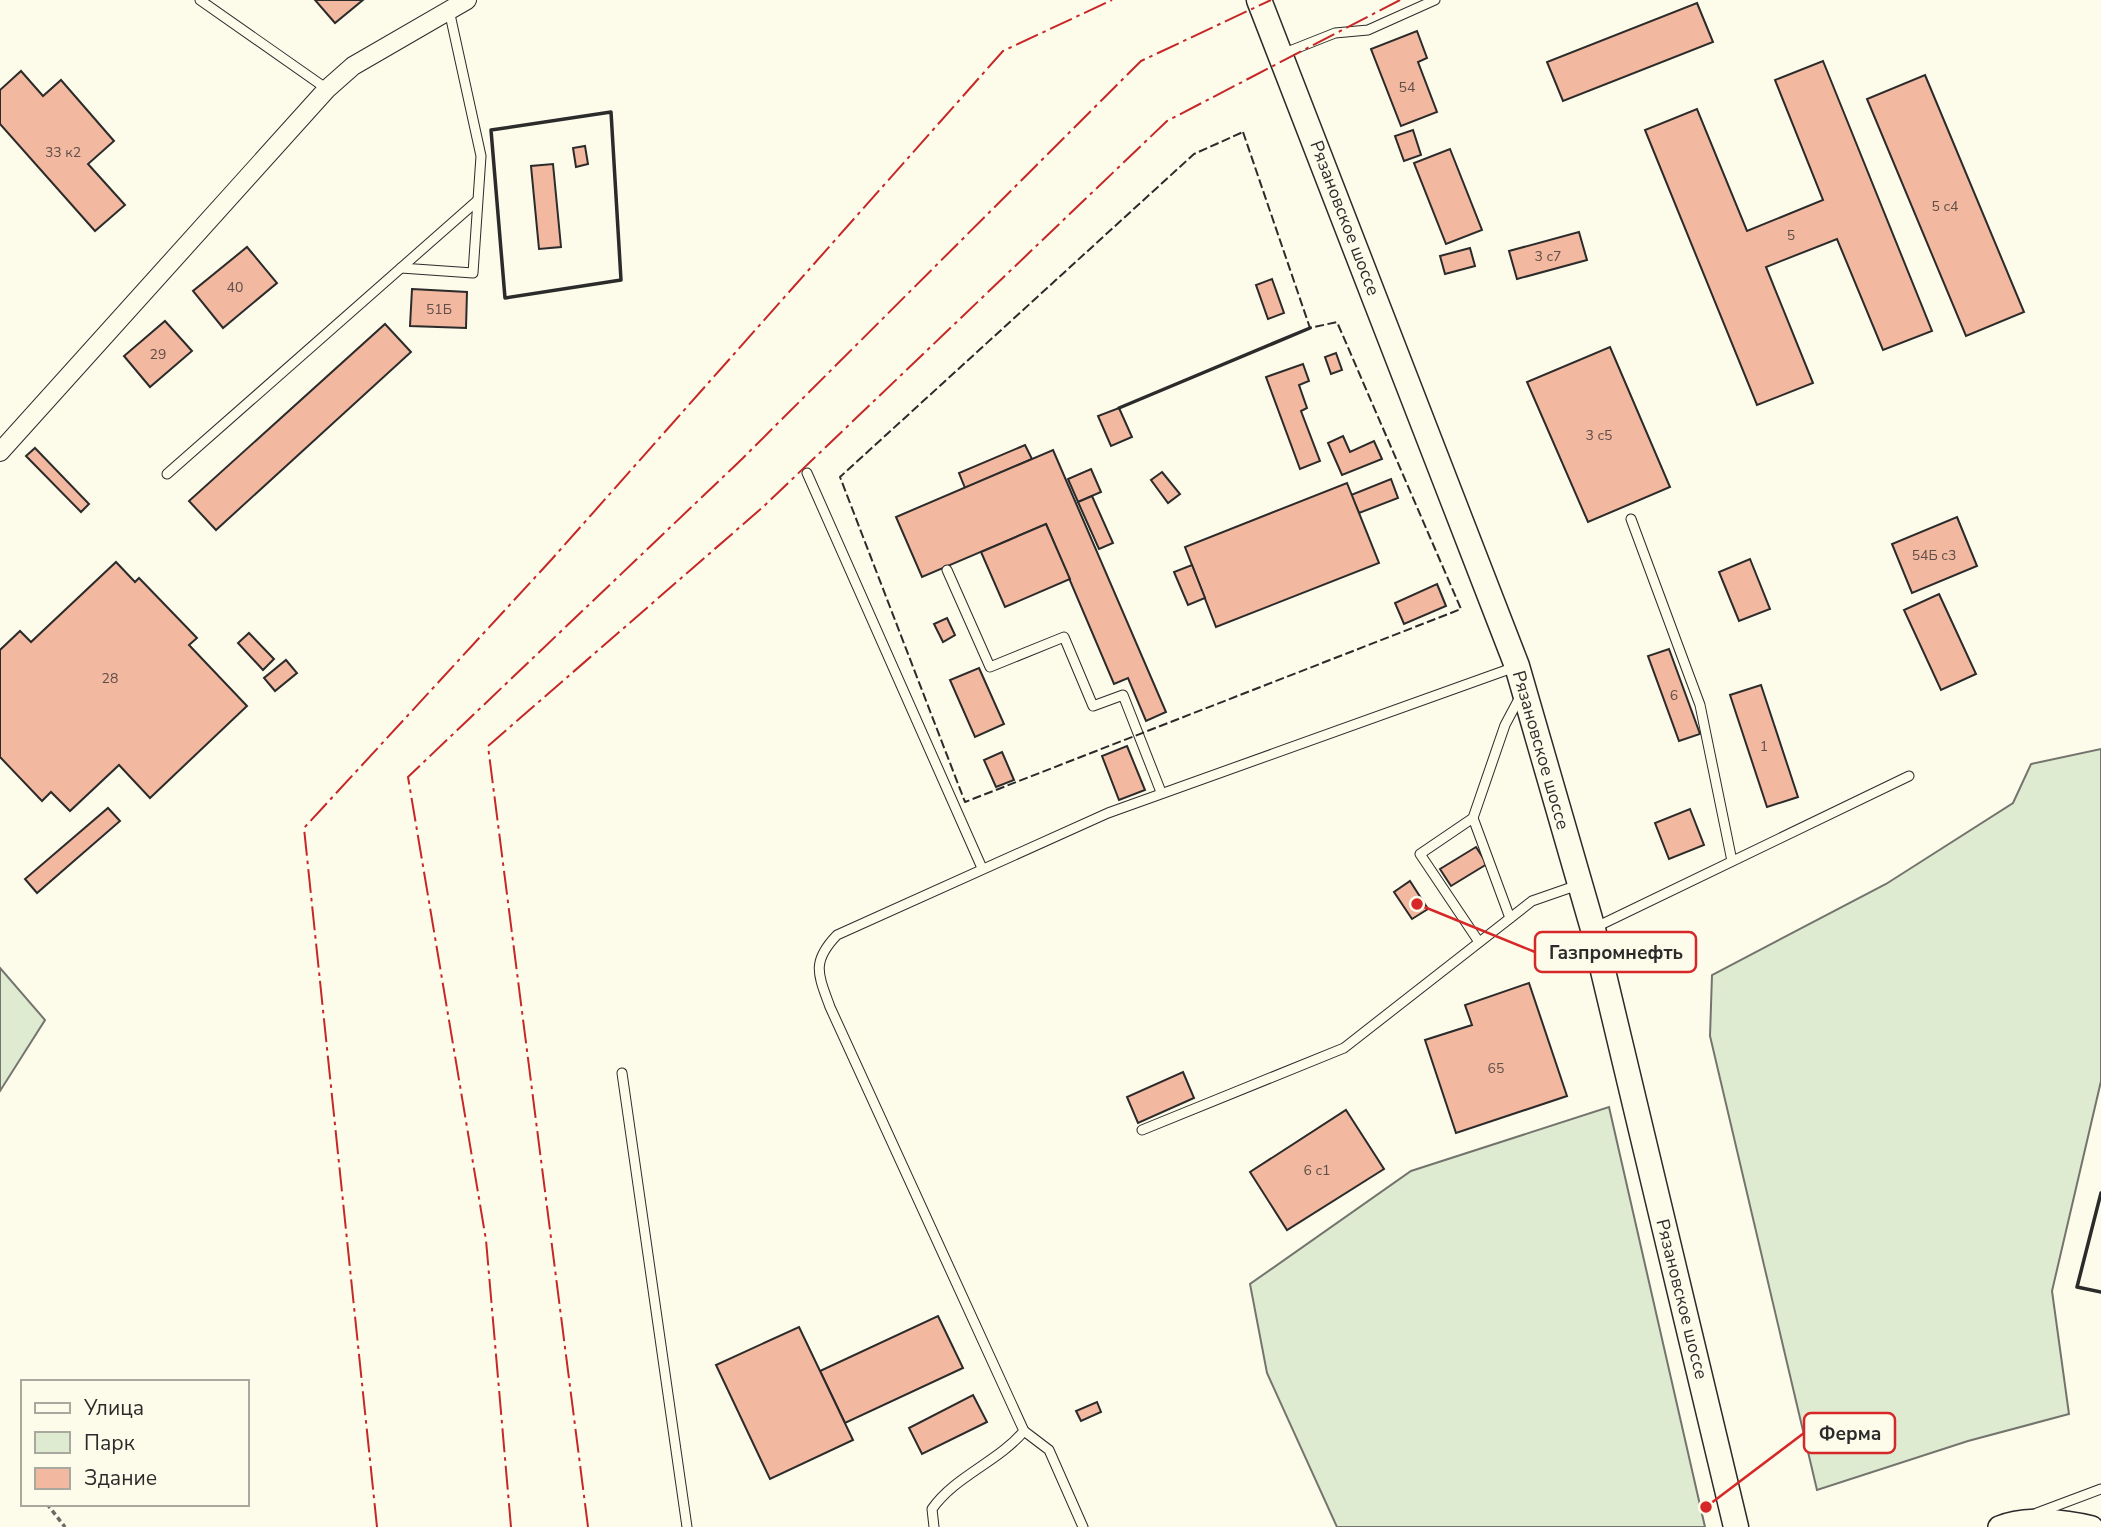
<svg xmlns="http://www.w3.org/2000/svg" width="2101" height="1527" viewBox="0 0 2101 1527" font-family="'Nunito Sans',sans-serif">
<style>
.green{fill:#deebd1;stroke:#74746e;stroke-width:2}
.building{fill:#f2b8a0;stroke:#2b2b2b;stroke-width:2}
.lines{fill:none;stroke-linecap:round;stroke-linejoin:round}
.service-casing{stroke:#2b2b2b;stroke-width:11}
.minor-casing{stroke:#2b2b2b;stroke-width:20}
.tertiary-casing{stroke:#2b2b2b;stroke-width:24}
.secondary-casing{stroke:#2b2b2b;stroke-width:27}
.path{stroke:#6a6964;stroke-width:3.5;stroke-dasharray:5 3.5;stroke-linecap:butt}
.service{stroke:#fdfbea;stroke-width:9}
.minor{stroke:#fdfbea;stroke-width:18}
.tertiary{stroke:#fdfbea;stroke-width:21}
.secondary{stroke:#fdfbea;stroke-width:24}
.fence{stroke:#2b2b2b;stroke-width:2;stroke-dasharray:9 3.5;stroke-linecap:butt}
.wall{stroke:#2b2b2b;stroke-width:3.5}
.power{stroke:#c62828;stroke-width:2;stroke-dasharray:24 5 3.5 5;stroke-linecap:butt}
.labels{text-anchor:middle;stroke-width:5;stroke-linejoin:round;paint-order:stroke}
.number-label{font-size:14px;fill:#5d4e48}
.street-label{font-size:18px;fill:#2b2b2b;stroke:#fdfbea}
.leader{fill:none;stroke:#d62828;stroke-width:2.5}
.callout-dot{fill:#d62828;stroke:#fdfbea;stroke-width:2.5}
.callout{fill:#fdfbea;stroke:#d62828;stroke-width:2.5}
.callout-label{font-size:19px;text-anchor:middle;font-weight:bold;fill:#2b2b2b}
</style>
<rect width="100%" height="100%" fill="#fdfbea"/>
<g class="green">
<path d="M 2101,749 L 2101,1081 L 2052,1291 L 2069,1414 L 1968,1441 L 1817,1490 L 1710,1036 L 1712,975 L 1886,884 L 2013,803 L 2031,764 Z"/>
<path d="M 0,968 L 45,1020 L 0,1091 Z"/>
<path d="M 1609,1107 L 1705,1527 L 1337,1527 L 1267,1373 L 1250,1284 L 1411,1171 Z"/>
</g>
<g class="building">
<path d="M 315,0 L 363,0 L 335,23 Z"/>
<path d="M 1697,3 L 1713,42 L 1563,101 L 1547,62 Z"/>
<path d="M 1417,31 L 1427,58 L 1418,62 L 1437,112 L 1401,126 L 1371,49 Z"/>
<path d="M 1823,61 L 1932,331 L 1883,350 L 1837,239 L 1766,267 L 1813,383 L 1757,405 L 1645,130 L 1697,109 L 1747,231 L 1823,200 L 1775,80 Z"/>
<path d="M 21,71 L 43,96 L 61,80 L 114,141 L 88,164 L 125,205 L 95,231 L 0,124 L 0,90 Z"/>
<path d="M 1925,75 L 2024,312 L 1966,336 L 1867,99 Z"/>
<path d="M 1413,130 L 1421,155 L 1404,161 L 1395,136 Z"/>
<path d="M 585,146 L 588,164 L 576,167 L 573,148 Z"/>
<path d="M 1450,149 L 1482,230 L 1446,244 L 1414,163 Z"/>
<path d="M 553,164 L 561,247 L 539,249 L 531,166 Z"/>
<path d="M 1579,232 L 1587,260 L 1517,279 L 1509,251 Z"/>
<path d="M 247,247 L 277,283 L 223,328 L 193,291 Z"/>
<path d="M 1470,248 L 1475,266 L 1445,274 L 1440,256 Z"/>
<path d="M 1272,279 L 1284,313 L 1268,319 L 1256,285 Z"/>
<path d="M 412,289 L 467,292 L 466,328 L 410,326 Z"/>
<path d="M 165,321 L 192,351 L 150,387 L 124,356 Z"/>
<path d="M 385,324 L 411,352 L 216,530 L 189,501 Z"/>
<path d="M 1610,347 L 1670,487 L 1588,522 L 1527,382 Z"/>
<path d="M 1336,353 L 1342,370 L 1331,374 L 1325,357 Z"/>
<path d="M 1303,364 L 1309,381 L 1299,385 L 1307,408 L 1301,411 L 1320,461 L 1300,469 L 1266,377 Z"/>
<path d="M 1119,408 L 1132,437 L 1111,446 L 1098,416 Z"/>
<path d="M 1343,436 L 1350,452 L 1374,441 L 1382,459 L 1342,475 L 1328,443 Z"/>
<path d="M 1025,445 L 1032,459 L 965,488 L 959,473 Z"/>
<path d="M 35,448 L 89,504 L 81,512 L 26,456 Z"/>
<path d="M 1053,450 L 1166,712 L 1146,721 L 1128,678 L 1114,684 L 1046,524 L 922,577 L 896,517 Z"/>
<path d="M 1091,469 L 1101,492 L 1078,502 L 1068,479 Z"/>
<path d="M 1162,472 L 1180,494 L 1168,503 L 1151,480 Z"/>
<path d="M 1391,479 L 1398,498 L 1359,513 L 1351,495 Z"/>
<path d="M 1347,483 L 1379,563 L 1216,627 L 1185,547 Z"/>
<path d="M 1092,496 L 1113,543 L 1099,549 L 1078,502 Z"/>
<path d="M 1957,517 L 1977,566 L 1912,593 L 1892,544 Z"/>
<path d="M 1046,524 L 1070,579 L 1005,607 L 981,552 Z"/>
<path d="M 1750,559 L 1770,609 L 1739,621 L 1719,572 Z"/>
<path d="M 116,562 L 135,582 L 139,578 L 197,638 L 189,645 L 247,706 L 150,798 L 119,765 L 70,811 L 51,792 L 42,801 L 0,757 L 0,650 L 20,631 L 31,642 Z"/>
<path d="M 1192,565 L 1205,598 L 1188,605 L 1174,572 Z"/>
<path d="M 1437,584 L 1446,606 L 1404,624 L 1395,603 Z"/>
<path d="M 1939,594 L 1976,674 L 1941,690 L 1904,610 Z"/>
<path d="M 947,618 L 955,635 L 943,642 L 934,624 Z"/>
<path d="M 249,633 L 274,659 L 263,670 L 238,643 Z"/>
<path d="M 1669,649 L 1700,734 L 1679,741 L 1648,656 Z"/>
<path d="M 286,660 L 297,673 L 275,691 L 264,678 Z"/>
<path d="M 979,668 L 1004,724 L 975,737 L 950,680 Z"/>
<path d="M 1761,685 L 1798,797 L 1767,807 L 1730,695 Z"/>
<path d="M 1127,746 L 1145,790 L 1119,800 L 1102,756 Z"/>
<path d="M 1002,752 L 1014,780 L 996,787 L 984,760 Z"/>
<path d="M 108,808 L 120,821 L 37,893 L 25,879 Z"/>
<path d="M 1690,809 L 1704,845 L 1669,859 L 1655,823 Z"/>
<path d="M 1476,847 L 1487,864 L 1451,886 L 1440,869 Z"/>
<path d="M 1410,881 L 1428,909 L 1412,919 L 1394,892 Z"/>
<path d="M 1529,983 L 1567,1096 L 1456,1133 L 1425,1040 L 1472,1025 L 1465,1005 Z"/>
<path d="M 1183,1072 L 1194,1098 L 1138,1123 L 1127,1097 Z"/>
<path d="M 1346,1110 L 1384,1169 L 1287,1230 L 1250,1172 Z"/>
<path d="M 938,1316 L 963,1368 L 845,1423 L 820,1371 Z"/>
<path d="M 799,1327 L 853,1440 L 770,1479 L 716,1365 Z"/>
<path d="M 973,1395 L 987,1422 L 922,1454 L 909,1428 Z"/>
<path d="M 1097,1402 L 1101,1412 L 1081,1421 L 1076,1411 Z"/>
</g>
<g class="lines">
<defs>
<g id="service">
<path d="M 200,0 L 327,89"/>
<path d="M 1282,54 L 1335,33 L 1368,30 L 1435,0"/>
<path d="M 401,268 L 473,273 L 481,156 L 449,10"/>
<path d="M 807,473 L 982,868"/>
<path d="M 167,474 L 477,201"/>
<path d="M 1631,519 L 1700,705 L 1732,861"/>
<path d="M 947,570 L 990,667 L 1064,637 L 1093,706 L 1123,695 L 1161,792"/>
<path d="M 1473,818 L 1510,918"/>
<path d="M 1594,928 L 1909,776"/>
<path d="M 1479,942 L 1420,854 L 1473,818 L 1505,725 L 1521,695"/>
<path d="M 622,1073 L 687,1527"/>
<path d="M 1142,1130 L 1344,1048 L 1532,901 L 1578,885"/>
<path d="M 1024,1431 L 1049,1450 L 1083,1527"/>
<path d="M 2037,1513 L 2101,1489"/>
<path d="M 934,1527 L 932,1509 C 955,1476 998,1462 1024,1431 L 830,1007 C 818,974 811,962 837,935 L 1108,813 L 1515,667"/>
</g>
<path id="minor" d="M 0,452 L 327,89 L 353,66 L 467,0"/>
<path id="tertiary" d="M 1999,1527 C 2026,1516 2064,1520 2092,1527"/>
<path id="secondary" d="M 1259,0 L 1517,666 L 1593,929 L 1736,1527"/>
</defs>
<use href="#service" class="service-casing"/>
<use href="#minor" class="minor-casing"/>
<use href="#tertiary" class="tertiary-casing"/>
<use href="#secondary" class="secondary-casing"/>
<path class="path" d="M 47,1504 L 65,1527"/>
<use href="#service" class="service"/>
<use href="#minor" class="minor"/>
<use href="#tertiary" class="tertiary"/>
<use href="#secondary" class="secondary"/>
<path class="fence" d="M 1243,132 L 1310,328 L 1337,322 L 1461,609 L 965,802 L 840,477 L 1194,154 Z"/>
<g class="wall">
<path d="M 611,112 L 621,280 L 505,298 L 491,130 Z"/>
<path d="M 1119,408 L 1310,328"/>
<path d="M 2101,1193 L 2077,1287 L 2101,1292"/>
</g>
<g class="power">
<path d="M 377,1527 L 304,828 L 552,559 L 1003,51 L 1112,0"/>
<path d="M 511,1527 L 486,1240 L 408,777 L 743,458 L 1141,61 L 1271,0"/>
<path d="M 588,1527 L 488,746 L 763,507 L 1167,121 L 1400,0"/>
</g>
</g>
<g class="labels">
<g class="number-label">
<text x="1407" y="92">54</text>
<text x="63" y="157">33 к2</text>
<text x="1945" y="211">5 с4</text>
<text x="1791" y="240">5</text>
<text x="1548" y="261">3 с7</text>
<text x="235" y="292">40</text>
<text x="439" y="314">51Б</text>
<text x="158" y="359">29</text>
<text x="1599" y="440">3 с5</text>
<text x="1934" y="560">54Б с3</text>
<text x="110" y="683">28</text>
<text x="1674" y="700">6</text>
<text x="1764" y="751">1</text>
<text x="1496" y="1073">65</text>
<text x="1317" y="1175">6 с1</text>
</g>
<g class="street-label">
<text transform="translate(1345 218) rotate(69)" y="6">Рязановское шоссе</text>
<text transform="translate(1541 750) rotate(74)" y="6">Рязановское шоссе</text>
<text transform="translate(1682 1299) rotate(76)" y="6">Рязановское шоссе</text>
</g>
</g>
<path class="leader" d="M1417 904L1535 952M1706 1507L1804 1433"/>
<g class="callout-dot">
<circle cx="1417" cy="904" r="7"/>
<circle cx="1706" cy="1507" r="7"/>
</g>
<g class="callout">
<rect x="1535" y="932" width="161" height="40" rx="7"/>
<rect x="1804" y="1413" width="91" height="40" rx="7"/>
</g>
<g class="callout-label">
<text x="1616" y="959">Газпромнефть</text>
<text x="1850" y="1440">Ферма</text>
</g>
<rect x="21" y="1380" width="228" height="126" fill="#fdfbea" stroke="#a9a89e" stroke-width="2"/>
<rect x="35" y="1403" width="35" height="10" fill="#fdfbea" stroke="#a9a89e" stroke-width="2"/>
<text x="84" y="1415" font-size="21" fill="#2b2b2b">Улица</text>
<rect x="35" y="1432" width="35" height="21" fill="#deebd1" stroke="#a9a89e" stroke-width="2"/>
<text x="84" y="1450" font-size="21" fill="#2b2b2b">Парк</text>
<rect x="35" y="1468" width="35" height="21" fill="#f2b8a0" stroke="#a9a89e" stroke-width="2"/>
<text x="84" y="1485" font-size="21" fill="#2b2b2b">Здание</text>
</svg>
